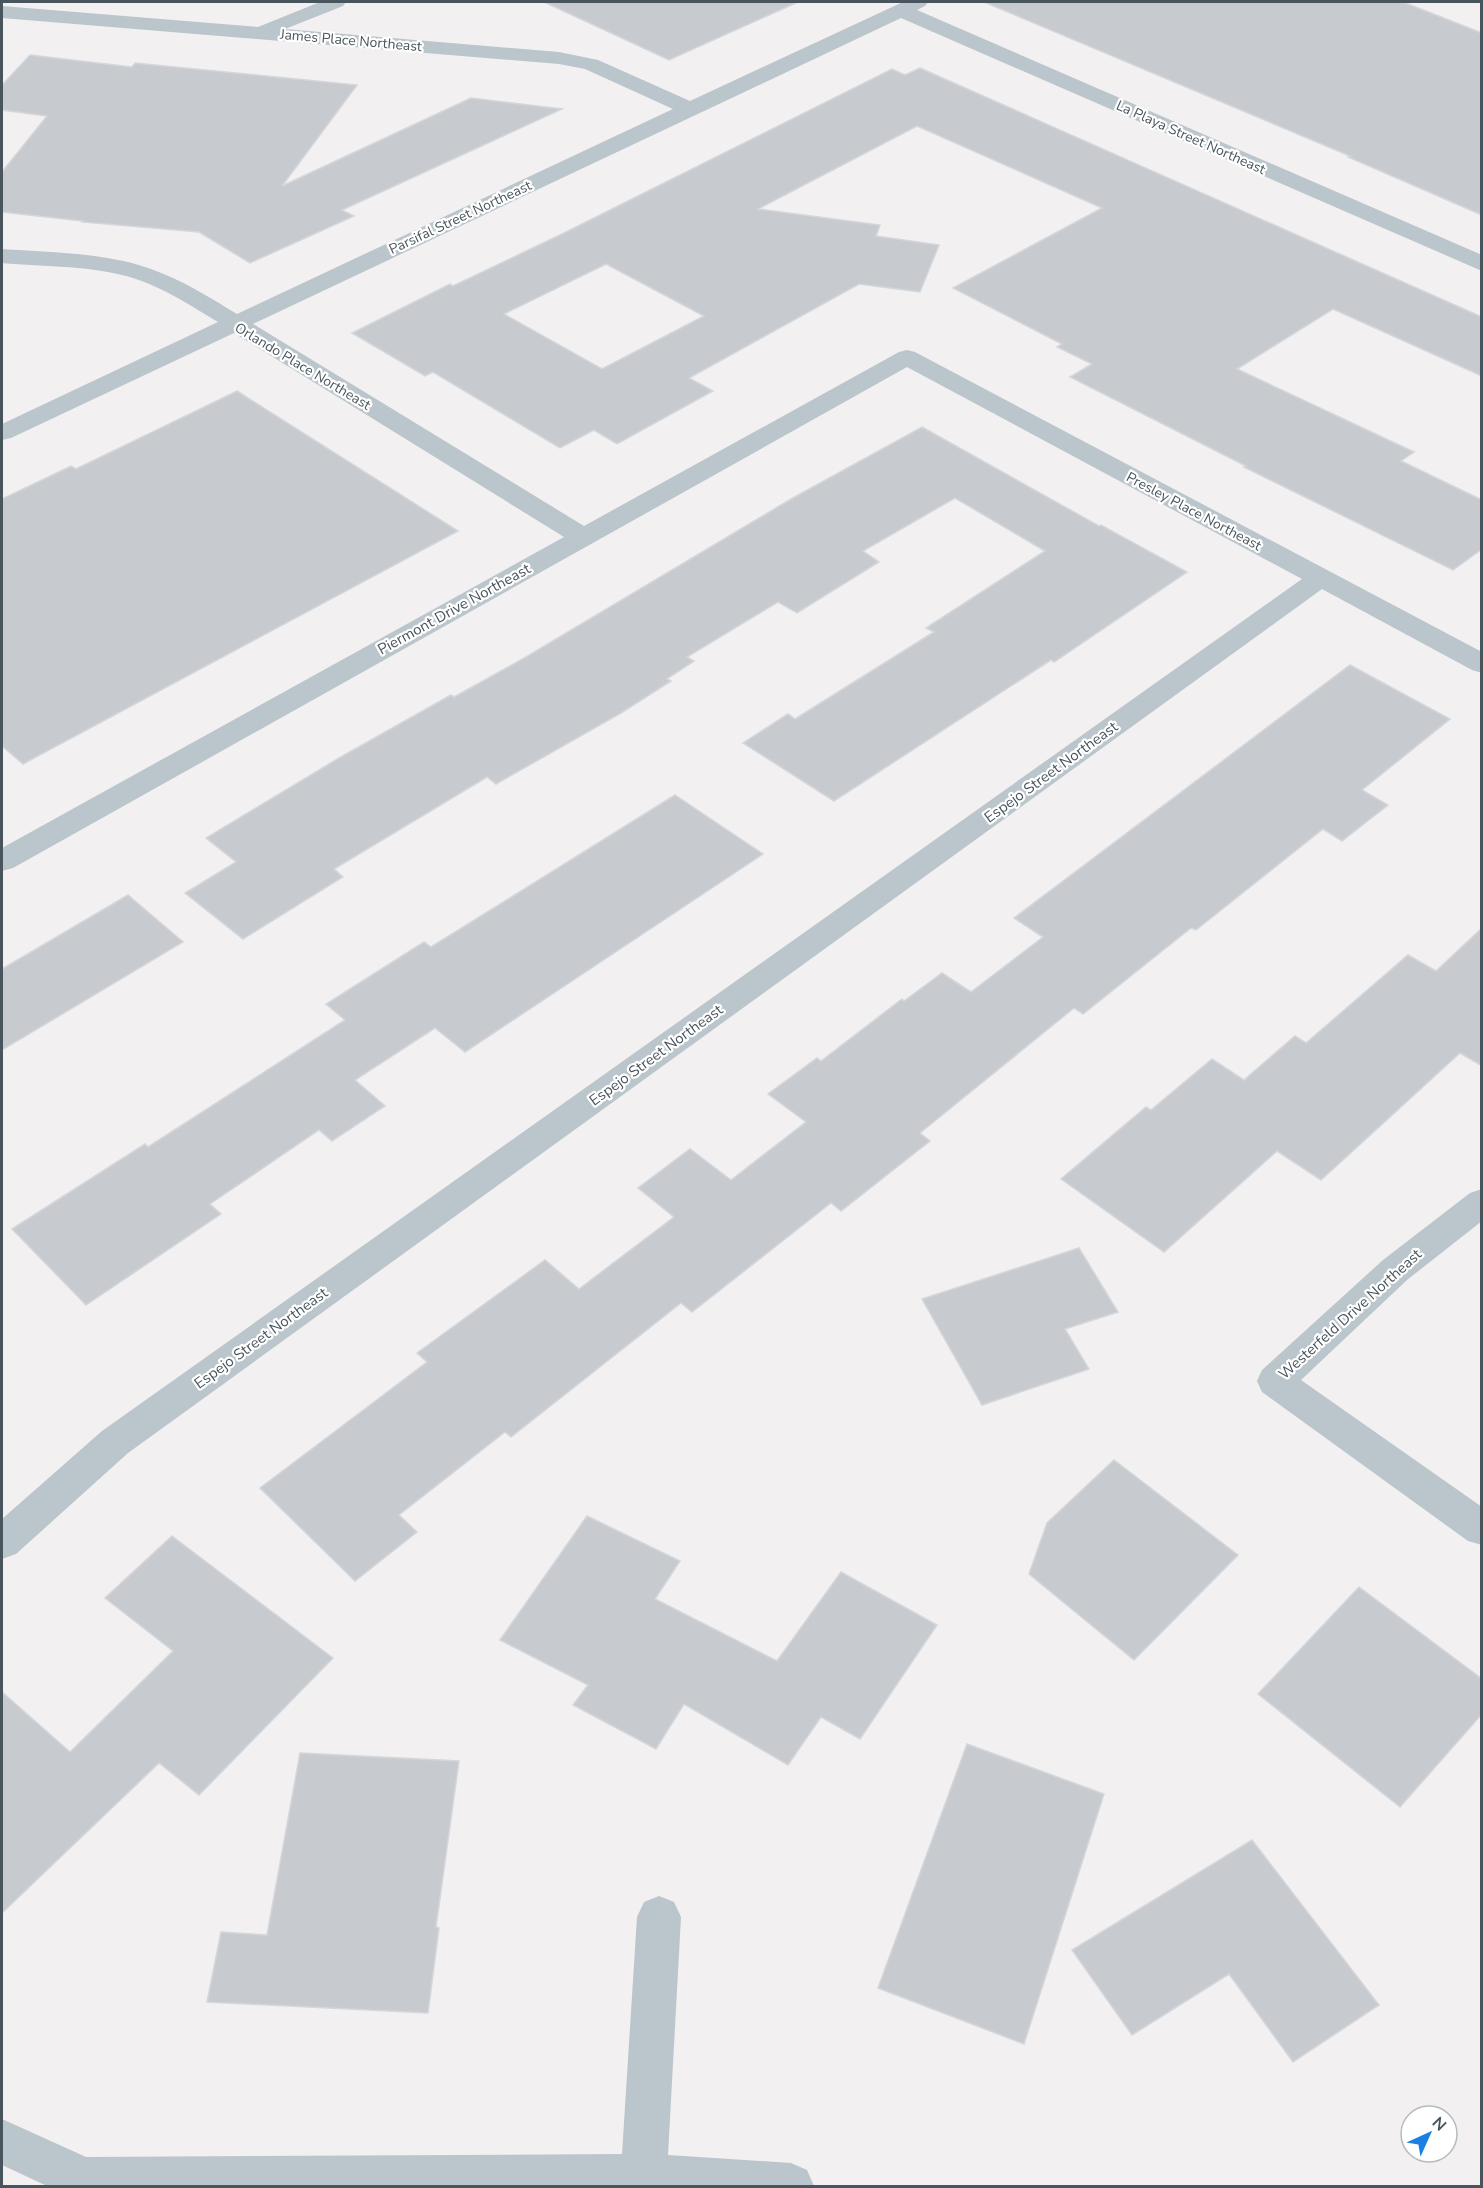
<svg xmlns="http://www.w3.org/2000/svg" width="1483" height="2188" viewBox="0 0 1483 2188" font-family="'Nunito Sans',sans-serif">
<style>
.building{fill:#c7cbcf;stroke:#d4d6db;stroke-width:1.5;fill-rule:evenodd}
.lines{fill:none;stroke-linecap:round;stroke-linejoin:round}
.street{fill:#bbc5cc;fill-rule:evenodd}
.labels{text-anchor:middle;stroke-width:4.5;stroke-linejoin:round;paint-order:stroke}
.far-street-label{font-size:14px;fill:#48555d;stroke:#fff}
.street-label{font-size:15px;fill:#48555d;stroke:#fff}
</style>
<rect width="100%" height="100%" fill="#f2f0f0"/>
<g class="building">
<path d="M 544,2 L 798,2 L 669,60 Z"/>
<path d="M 984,2 L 1403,2 L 1482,33 L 1482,215 L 1348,157 L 1350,156 Z"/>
<path d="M 30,55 L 132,67 L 135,63 L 357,85 L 282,186 L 471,98 L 562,109 L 342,210 L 354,216 L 250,263 L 199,232 L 82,222 L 83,221 L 2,212 L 2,172 L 47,116 L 2,110 L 2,85 Z"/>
<path d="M 920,68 L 1482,317 L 1482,376 L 1333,309 L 1237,369 L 1414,452 L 1401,461 L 1482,500 L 1482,549 L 1453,570 L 1244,467 L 1246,466 L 1070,377 L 1092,364 L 1057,347 L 1062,344 L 953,288 L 1102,208 L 917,126 L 758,209 L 880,225 L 876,236 L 939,245 L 920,292 L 859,284 L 689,378 L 713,391 L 617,444 L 594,430 L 560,448 L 433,372 L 425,376 L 352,333 L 450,284 L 453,286 L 564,233 L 892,69 L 905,75 ZM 606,264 L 704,316 L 602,369 L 504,314 Z"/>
<path d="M 237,391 L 458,531 L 23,764 L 2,746 L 2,499 L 71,466 L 76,469 Z"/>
<path d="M 922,427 L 1099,526 L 1101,525 L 1187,572 L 1054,662 L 1051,660 L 834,801 L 743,743 L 788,714 L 795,719 L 934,632 L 926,628 L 1045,551 L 955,498 L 863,551 L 879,562 L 797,613 L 778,602 L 687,657 L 694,661 L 667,679 L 671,681 L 621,713 L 496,784 L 487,777 L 334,869 L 343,877 L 243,939 L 185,893 L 236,862 L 206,838 L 339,758 L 451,695 L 454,697 L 526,657 L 791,499 Z"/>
<path d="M 1350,665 L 1450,719 L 1362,790 L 1388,805 L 1342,841 L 1323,829 L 1196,930 L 1191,928 L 1083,1014 L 1074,1008 L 920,1133 L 930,1141 L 841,1211 L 831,1203 L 692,1312 L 681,1303 L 511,1437 L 505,1432 L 399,1515 L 417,1532 L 355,1581 L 260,1488 L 427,1362 L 417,1353 L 545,1260 L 579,1289 L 674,1217 L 638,1188 L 690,1149 L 731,1180 L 806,1122 L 768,1094 L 817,1058 L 821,1061 L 902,999 L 904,1001 L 942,973 L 971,992 L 1043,937 L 1014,918 Z"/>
<path d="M 675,795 L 763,854 L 465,1052 L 435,1028 L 355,1080 L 385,1106 L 332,1141 L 319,1130 L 210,1204 L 221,1214 L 86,1305 L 12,1229 L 145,1144 L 148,1147 L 345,1020 L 326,1004 L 424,942 L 431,947 Z"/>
<path d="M 128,895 L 183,942 L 2,1050 L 2,969 Z"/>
<path d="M 1482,928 L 1482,1066 L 1460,1053 L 1321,1180 L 1277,1151 L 1164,1252 L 1061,1179 L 1146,1107 L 1151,1110 L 1212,1059 L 1244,1080 L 1295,1036 L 1306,1043 L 1408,955 L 1436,971 Z"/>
<path d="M 1079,1248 L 1118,1312 L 1065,1329 L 1089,1369 L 982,1405 L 922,1299 Z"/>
<path d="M 1114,1460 L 1238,1555 L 1134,1660 L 1029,1574 L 1047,1523 Z"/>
<path d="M 587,1516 L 680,1561 L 655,1599 L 777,1661 L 841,1572 L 937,1625 L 860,1739 L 821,1717 L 788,1765 L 684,1704 L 656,1749 L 573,1705 L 588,1685 L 500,1640 Z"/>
<path d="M 172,1536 L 333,1658 L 199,1795 L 159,1763 L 2,1913 L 2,1692 L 70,1752 L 173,1651 L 105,1598 Z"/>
<path d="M 1359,1587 L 1482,1679 L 1482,1714 L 1400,1807 L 1258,1694 Z"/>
<path d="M 967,1744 L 1104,1794 L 1024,2044 L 878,1988 Z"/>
<path d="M 300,1753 L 459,1761 L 436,1927 L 439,1928 L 428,2013 L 207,2002 L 221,1932 L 267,1935 Z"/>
<path d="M 1252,1840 L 1379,2005 L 1293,2062 L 1229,1974 L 1132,2035 L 1072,1950 Z"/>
</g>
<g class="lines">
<g class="street">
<path d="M 320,2 L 346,2 L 343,6 L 285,29 L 559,52 L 598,60 L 690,101 L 903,2 L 928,2 L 925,6 L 917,10 L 1482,255 L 1482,271 L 901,18 L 253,324 L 584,526 L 899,352 L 907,350 L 915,352 L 1482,652 L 1482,673 L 1472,670 L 1322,589 L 128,1453 L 16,1554 L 2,1559 L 2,1519 L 102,1431 L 1302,579 L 907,367 L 13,868 L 2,871 L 2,848 L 564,537 L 234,333 L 11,438 L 2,440 L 2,424 L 218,322 C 191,306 166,289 136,279 C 94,265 45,267 2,263 L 2,249 C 48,252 108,253 151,269 C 182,280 209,297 237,314 L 673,109 L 585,69 L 559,64 L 2,18 L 2,6 L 258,27 Z"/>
<path d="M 1482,1189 L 1482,1221 L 1407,1280 L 1301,1380 L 1482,1507 L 1482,1545 L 1468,1541 L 1262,1392 L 1257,1381 L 1262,1370 L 1383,1260 L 1470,1193 Z"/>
<path d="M 659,1896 L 674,1902 L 681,1917 L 668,2155 L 791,2163 L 807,2170 L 814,2186 L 47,2186 L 2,2165 L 2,2119 L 86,2157 L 622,2154 L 637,1917 L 644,1902 Z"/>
</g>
</g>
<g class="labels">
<g class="far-street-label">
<text transform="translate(351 40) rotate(5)" y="5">James Place Northeast</text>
<text transform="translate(1191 137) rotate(24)" y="5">La Playa Street Northeast</text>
<text transform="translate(460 217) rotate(-25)" y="5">Parsifal Street Northeast</text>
<text transform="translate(303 366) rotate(31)" y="5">Orlando Place Northeast</text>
<text transform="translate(1194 511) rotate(28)" y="5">Presley Place Northeast</text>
</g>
<g class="street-label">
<text transform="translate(454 609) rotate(-29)" y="5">Piermont Drive Northeast</text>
<text transform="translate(1051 772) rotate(-36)" y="5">Espejo Street Northeast</text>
<text transform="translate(656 1055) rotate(-36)" y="5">Espejo Street Northeast</text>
<text transform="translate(1350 1314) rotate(-42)" y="5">Westerfeld Drive Northeast</text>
<text transform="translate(261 1338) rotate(-36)" y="5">Espejo Street Northeast</text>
</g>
</g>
<rect width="1483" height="2188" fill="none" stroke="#48555d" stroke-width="6"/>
<g transform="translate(1429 2134) rotate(45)"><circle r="28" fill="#ffffff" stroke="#b6bbbe" stroke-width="1.5"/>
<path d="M0-4.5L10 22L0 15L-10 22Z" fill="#1a80e2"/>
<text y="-9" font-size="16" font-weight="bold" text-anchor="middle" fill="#48555d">N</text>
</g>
</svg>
